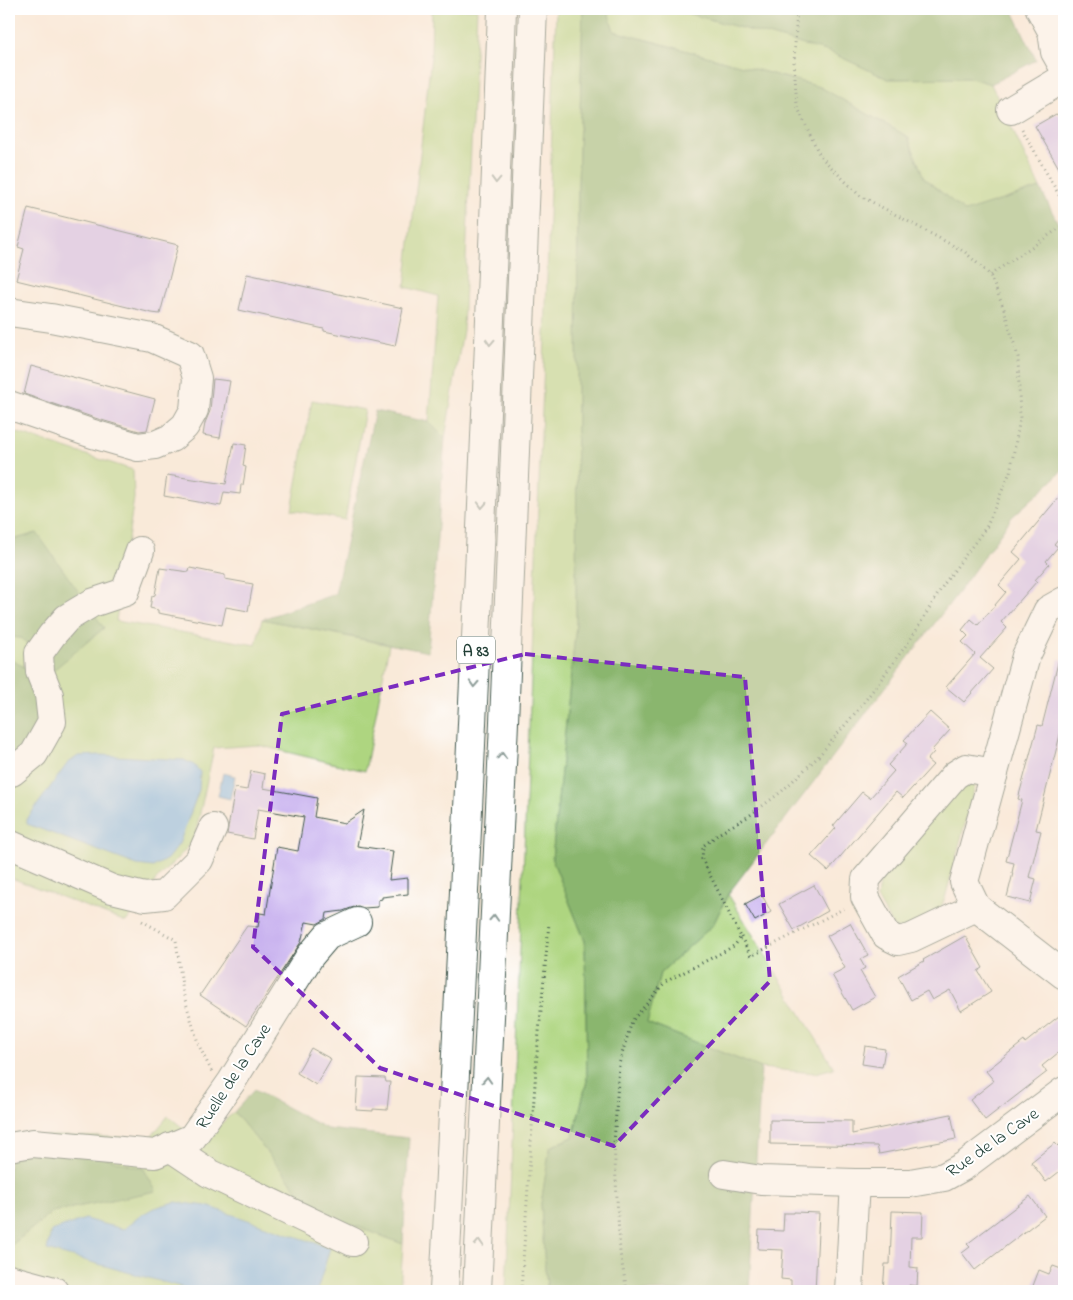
<svg xmlns="http://www.w3.org/2000/svg" width="1073" height="1300" viewBox="0 0 1073 1300" font-family="'Indie Flower',sans-serif">
<style>
.green{fill:#aed580;stroke:#66895a}
.forest{fill:#8ab66e;stroke:#547a51}
.water{fill:#73b2e6;stroke:#49788d}
.building{fill:#c9b3ef}
.lines{fill:none;stroke-linecap:round;stroke-linejoin:round}
.minor-casing{stroke:#40574d;stroke-width:30}
.highway-casing{stroke:#40574d;stroke-width:30}
.path{stroke:#40574d;stroke-width:3;stroke-dasharray:1 4;stroke-linecap:butt}
.minor{stroke:#fff;stroke-width:28}
.highway{stroke:#fff;stroke-width:28}
.oneway{stroke:#8f9e9a}
.marked{fill:none;stroke:#7b2cbf;stroke-width:4;stroke-dasharray:10 6;stroke-linejoin:round}
.labels{text-anchor:middle;stroke-width:4;stroke-linejoin:round;paint-order:stroke}
.shield{fill:#fff;stroke:#627771;stroke-width:1}
.shield-label{font-size:16px;font-weight:bold;fill:#1f3d34}
.street-label{font-size:18px;fill:#1f3d34;stroke:#fff}
</style>
<rect width="100%" height="100%" fill="#fff"/>
<filter id="ink" filterUnits="userSpaceOnUse"><feTurbulence type="fractalNoise" baseFrequency=".02" numOctaves="2"/><feDisplacementMap in="SourceGraphic" scale="10" xChannelSelector="R" yChannelSelector="G"/><feConvolveMatrix kernelMatrix="1 2 1 2 8 2 1 2 1" color-interpolation-filters="sRGB"/></filter>
<filter id="wash" filterUnits="userSpaceOnUse"><feTurbulence type="fractalNoise" baseFrequency=".0096" numOctaves="4" result="noise"/><feDisplacementMap in="SourceGraphic" scale="20" xChannelSelector="R" yChannelSelector="G"/><feGaussianBlur stdDeviation="1.12" result="paint"/><feColorMatrix in="noise" values="0 0 0 0 0 0 0 0 0 0 0 0 0 0 0 0 0 1.4 0 .05"/><feComposite in="paint" operator="in"/></filter>
<g filter="url(#wash)">
<rect width="100%" height="100%" fill="#f9ead9"/>
<g class="green">
<path d="M 432,9 L 477,9 L 463,330 L 445,438 L 429,422 L 438,296 L 405,287 L 431,57 Z"/>
<path d="M 556,9 L 583,9 L 578,187 L 576,625 L 552,859 L 585,941 L 587,1081 L 573,1137 L 550,1147 L 541,1204 L 545,1269 L 548,1291 L 506,1291 L 545,337 Z"/>
<path d="M 607,9 L 672,9 L 830,52 L 888,79 L 971,78 L 991,84 L 1040,188 L 965,212 L 924,178 L 908,137 L 820,87 L 614,31 Z"/>
<path d="M 312,400 L 365,410 L 345,520 L 292,510 Z"/>
<path d="M 9,430 L 133,470 L 134,498 L 116,621 L 256,645 L 262,619 L 389,645 L 365,771 L 258,745 L 214,748 L 194,841 L 156,880 L 126,922 L 9,877 L 9,820 L 12,815 L 9,814 L 9,756 L 44,733 L 28,669 L 9,659 L 9,637 L 22,638 L 37,533 L 9,541 Z"/>
<path d="M 973,781 L 975,787 L 945,898 L 941,907 L 934,915 L 905,930 L 893,927 L 877,898 L 880,876 L 954,787 Z"/>
<path d="M 728,894 L 834,1068 L 815,1073 L 761,1068 L 647,1023 L 660,973 L 713,925 Z"/>
<path d="M 234,1112 L 314,1210 L 403,1244 L 400,1291 L 9,1291 L 9,1247 L 52,1212 L 155,1191 L 27,1135 L 150,1138 L 168,1116 L 201,1142 Z"/>
</g>
<g class="forest">
<path d="M 583,9 L 607,9 L 614,31 L 820,87 L 908,137 L 924,178 L 965,212 L 1040,188 L 1062,231 L 1064,230 L 1064,468 L 1051,482 L 1012,517 L 960,590 L 728,894 L 713,925 L 660,973 L 647,1023 L 761,1068 L 749,1291 L 548,1291 L 545,1269 L 541,1204 L 550,1147 L 573,1137 L 587,1081 L 585,941 L 552,859 L 576,625 L 578,187 Z"/>
<path d="M 672,9 L 1012,9 L 1036,60 L 991,84 L 971,78 L 888,79 L 830,52 Z"/>
<path d="M 375,411 L 429,422 L 445,438 L 428,652 L 262,619 L 335,594 Z"/>
<path d="M 37,533 L 104,628 L 51,672 L 22,638 L 9,637 L 9,541 Z"/>
<path d="M 9,659 L 28,669 L 44,733 L 9,756 Z"/>
<path d="M 254,1090 L 327,1129 L 409,1138 L 403,1244 L 314,1210 L 234,1112 Z"/>
<path d="M 27,1135 L 144,1169 L 156,1191 L 52,1212 L 9,1247 L 9,1138 Z"/>
</g>
<g class="water">
<path d="M 101,755 L 184,760 L 194,765 L 200,772 L 199,790 L 179,844 L 167,859 L 153,867 L 137,865 L 27,824 L 27,819 L 67,764 L 78,756 Z"/>
<path d="M 223,773 L 235,776 L 230,799 L 218,796 Z"/>
<path d="M 176,1202 L 207,1206 L 330,1248 L 317,1291 L 196,1291 L 47,1250 L 51,1231 L 85,1219 L 103,1224 L 124,1229 C 144,1212 150,1208 176,1202 Z"/>
</g>
<g id="blocks">
<g class="building">
<path d="M 1056,114 L 1064,118 L 1064,177 L 1035,126 Z"/>
<path d="M 28,208 L 178,245 L 160,314 L 152,313 L 16,280 L 24,249 L 18,247 Z"/>
<path d="M 247,274 L 403,308 L 395,346 L 324,331 L 324,329 L 239,310 Z"/>
<path d="M 31,366 L 155,399 L 147,430 L 139,431 L 98,419 L 24,394 Z"/>
<path d="M 213,379 L 230,381 L 220,438 L 203,435 L 205,423 L 210,411 Z"/>
<path d="M 234,443 L 246,445 L 243,466 L 246,467 L 243,485 L 241,485 L 240,494 L 224,492 L 221,506 L 164,496 L 167,475 L 226,484 Z"/>
<path d="M 1064,491 L 1064,532 L 1054,544 L 1058,547 L 1046,561 L 1049,564 L 1035,580 L 1037,581 L 1001,622 L 1007,628 L 980,658 L 993,669 L 964,702 L 946,687 L 975,654 L 962,642 L 968,636 L 962,630 L 971,619 L 978,625 L 1006,592 L 999,585 L 1021,559 L 1013,552 Z"/>
<path d="M 160,568 L 189,572 L 190,568 L 225,575 L 225,579 L 253,584 L 248,611 L 226,607 L 222,625 L 158,613 L 158,610 L 150,608 L 152,596 L 155,595 Z"/>
<path d="M 1059,659 L 1064,660 L 1064,719 L 1036,830 L 1041,831 L 1029,877 L 1036,879 L 1030,903 L 1007,897 L 1013,873 L 1012,873 L 1014,863 L 1006,861 L 1022,800 L 1018,799 L 1038,725 L 1042,726 Z"/>
<path d="M 930,712 L 950,730 L 932,750 L 934,752 L 927,760 L 933,765 L 903,798 L 896,792 L 828,871 L 811,856 L 836,828 L 833,826 L 862,792 L 870,798 L 894,771 L 888,765 L 908,743 L 904,740 Z"/>
<path d="M 251,771 L 265,774 L 263,788 L 317,798 L 314,817 L 345,823 L 364,810 L 357,846 L 393,851 L 389,880 L 408,878 L 408,894 L 382,897 L 382,899 L 378,900 L 378,907 L 364,908 L 358,906 L 351,908 L 343,911 L 327,913 L 326,919 L 317,924 L 306,922 L 301,942 L 246,1026 L 200,995 L 247,926 L 258,927 L 260,913 L 266,914 L 277,847 L 298,851 L 304,817 L 258,809 L 253,839 L 227,834 L 235,788 L 247,790 Z"/>
<path d="M 814,885 L 828,911 L 794,930 L 779,904 Z"/>
<path d="M 762,895 L 771,912 L 755,921 L 745,904 Z"/>
<path d="M 850,923 L 868,955 L 860,959 L 865,968 L 860,971 L 875,997 L 852,1010 L 832,975 L 845,968 L 827,936 Z"/>
<path d="M 965,936 L 983,968 L 978,971 L 991,992 L 961,1011 L 950,990 L 932,1000 L 927,991 L 911,1000 L 898,976 L 924,961 L 923,960 Z"/>
<path d="M 1064,1012 L 1064,1048 L 1042,1066 L 1047,1072 L 985,1120 L 970,1100 L 994,1081 L 986,1071 L 1024,1041 L 1025,1043 Z"/>
<path d="M 865,1046 L 885,1049 L 882,1067 L 862,1064 Z"/>
<path d="M 311,1048 L 331,1059 L 316,1085 L 297,1073 Z"/>
<path d="M 358,1077 L 385,1078 L 386,1082 L 390,1082 L 387,1110 L 373,1109 L 373,1111 L 356,1110 Z"/>
<path d="M 951,1114 L 956,1139 L 879,1154 L 877,1146 L 770,1144 L 770,1120 L 852,1121 L 852,1134 Z"/>
<path d="M 1064,1140 L 1064,1168 L 1046,1182 L 1031,1162 L 1055,1143 L 1058,1146 Z"/>
<path d="M 1030,1196 L 1045,1216 L 975,1270 L 962,1253 L 970,1247 L 967,1244 Z"/>
<path d="M 892,1211 L 923,1212 L 922,1237 L 911,1237 L 910,1267 L 918,1268 L 917,1286 L 909,1285 L 909,1291 L 883,1291 L 885,1264 L 890,1264 Z"/>
<path d="M 794,1212 L 819,1213 L 815,1291 L 791,1290 L 791,1280 L 781,1279 L 783,1250 L 758,1249 L 759,1230 L 783,1231 L 784,1213 L 794,1213 Z"/>
<path d="M 1053,1266 L 1064,1270 L 1064,1291 L 1031,1291 L 1039,1270 L 1049,1274 Z"/>
</g>
</g>
</g>
<g filter="url(#ink)">
<use href="#blocks" fill-opacity="0" stroke="#40574d" stroke-width="1"/>
<g class="lines">
<defs>
<g id="minor">
<path d="M 1040,9 L 1052,31 L 1055,52 L 1064,68"/>
<path d="M 1011,110 L 1064,78"/>
<path d="M 9,312 L 51,318 L 152,338 L 190,355 L 197,378 L 194,410 L 185,426 L 171,438 L 155,445 L 138,447 L 93,434 L 9,405"/>
<path d="M 1064,601 L 1048,610 L 1026,656 L 964,882 L 976,907 L 1064,975"/>
<path d="M 9,772 L 12,772 L 34,754 L 52,722 L 49,695 L 40,672 L 39,653 L 52,635 L 67,618 L 92,603 L 125,592 L 140,551"/>
<path d="M 9,844 L 112,889 L 145,897 L 164,895 L 199,860 L 213,828"/>
<path d="M 976,907 L 911,938 L 898,941 L 886,935 L 865,897 L 866,879 L 955,775 L 966,768 L 994,773"/>
<path d="M 9,1147 L 33,1143 L 155,1154 L 192,1138 L 232,1081 L 310,956 L 327,936 L 357,922"/>
<path d="M 170,1147 L 209,1173 L 353,1242"/>
<path d="M 724,1174 L 761,1180 L 855,1183"/>
<path d="M 9,1279 L 54,1291"/>
<path d="M 849,1291 L 855,1183 L 910,1183 L 944,1177 L 964,1166 L 1064,1091"/>
</g>
<g id="highway">
<path d="M 444,1291 C 466,864 487,436 502,9"/>
<path d="M 477,1291 C 498,864 518,436 533,9"/>
</g>
</defs>
<use href="#minor" class="minor-casing"/>
<use href="#highway" class="highway-casing"/>
<g class="path">
<path d="M 1022,129 L 1064,204"/>
<path d="M 990,275 L 1064,225"/>
<path d="M 142,921 L 176,940 L 183,993 L 199,1046 L 212,1072"/>
<path d="M 741,937 L 751,956 L 845,908"/>
<path d="M 521,1291 L 537,1054 L 549,923"/>
<path d="M 627,1291 L 620,1253 L 614,1144 L 619,1064 L 632,1021 L 665,982 L 727,950 L 735,945 L 741,937 L 702,859 L 703,846 L 720,833 L 749,816 L 781,792 L 817,758 L 862,705 L 910,640 L 944,584 L 987,526 L 1010,472 L 1020,419 L 1018,357 L 1004,309 L 990,275 L 965,252 L 859,195 L 820,156 L 797,106 L 794,63 L 797,9"/>
</g>
<use href="#minor" class="minor"/>
<use href="#highway" class="highway"/>
</g>
<defs><path id="oneway-chevron" d="M-2-3.5L2.5 0L-2 3.5" fill="none" stroke-width="1.6" stroke-linecap="round" stroke-linejoin="round" transform="scale(1.25)"/></defs>
<g class="oneway">
<use href="#oneway-chevron" transform="translate(496 180) rotate(92)"/>
<use href="#oneway-chevron" transform="translate(490 342) rotate(93)"/>
<use href="#oneway-chevron" transform="translate(482 505) rotate(93)"/>
<use href="#oneway-chevron" transform="translate(474 684) rotate(93)"/>
<use href="#oneway-chevron" transform="translate(502 756) rotate(-87)"/>
<use href="#oneway-chevron" transform="translate(494 918) rotate(-87)"/>
<use href="#oneway-chevron" transform="translate(487 1080) rotate(-87)"/>
<use href="#oneway-chevron" transform="translate(479 1243) rotate(-87)"/>
</g>
</g>
<path d="M0 0H1073V1300H0ZM 525,654 L 745,677 L 770,981 L 614,1146 L 380,1068 L 253,947 L 282,714 Z" fill="#f9ead9" fill-opacity=".55" fill-rule="evenodd"/>
<path class="marked" d="M 525,654 L 745,677 L 770,981 L 614,1146 L 380,1068 L 253,947 L 282,714 Z"/>
<g class="labels">
<rect class="shield" x="457" y="636.5" width="38" height="27" rx="4"/>
<g class="shield-label">
<text x="476" y="656">A 83</text>
</g>
<g class="street-label">
<text transform="translate(233 1076) rotate(-57)" y="6">Ruelle de la Cave</text>
<text transform="translate(992 1142) rotate(-35)" y="6">Rue de la Cave</text>
</g>
</g>
<rect width="1073" height="1300" fill="none" stroke="#fff" stroke-width="30"/>
</svg>
